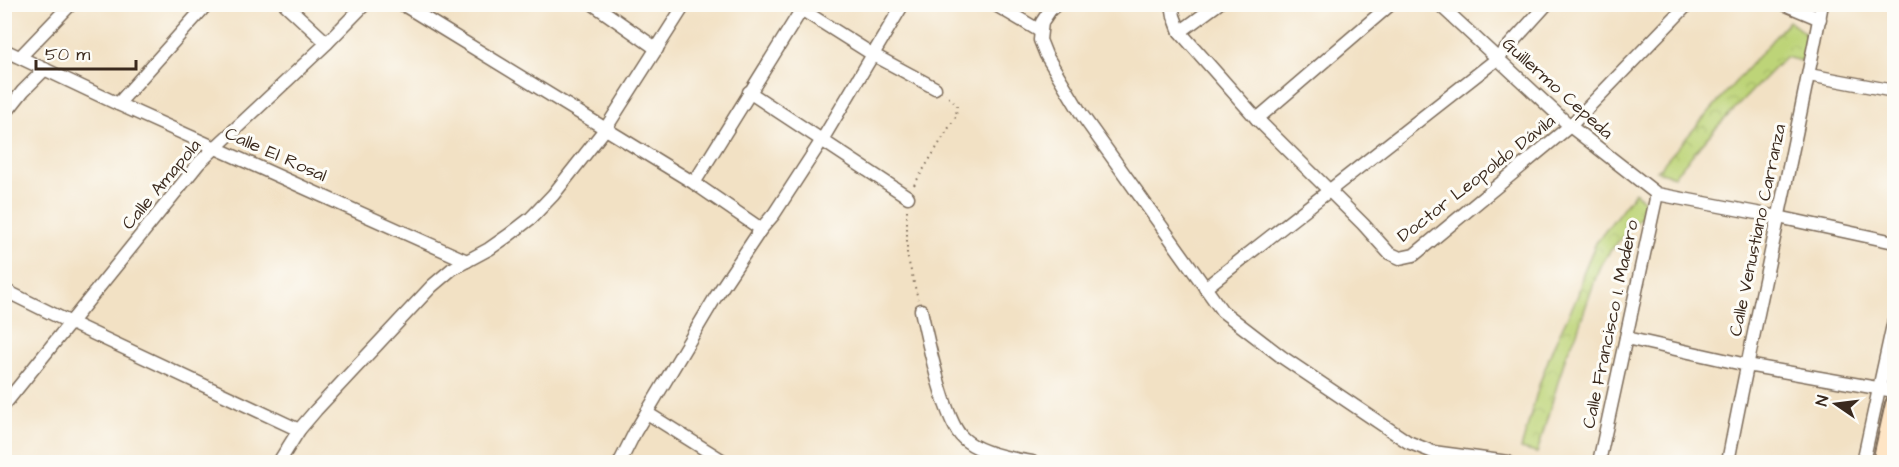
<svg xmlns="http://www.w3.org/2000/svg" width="1899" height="467" viewBox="0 0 1899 467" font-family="'Architects Daughter',sans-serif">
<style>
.park{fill:url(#park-crowns);stroke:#7c7f4b;stroke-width:1.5}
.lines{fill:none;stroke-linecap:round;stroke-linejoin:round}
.minor-casing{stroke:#7b6a58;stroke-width:15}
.secondary-casing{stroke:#7b6a58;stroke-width:20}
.path{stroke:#7b6a58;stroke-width:2;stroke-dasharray:1.5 4.5;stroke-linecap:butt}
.minor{stroke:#fff;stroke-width:12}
.secondary{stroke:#fee5c5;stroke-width:16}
.labels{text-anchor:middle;stroke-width:6;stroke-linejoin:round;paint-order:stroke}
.street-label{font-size:18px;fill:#3b2a1e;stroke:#fdfcf7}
</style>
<defs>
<pattern id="park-crowns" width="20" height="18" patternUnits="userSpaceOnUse" patternTransform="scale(1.5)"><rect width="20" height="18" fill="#bdd478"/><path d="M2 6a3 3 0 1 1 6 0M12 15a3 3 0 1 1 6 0" fill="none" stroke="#a3b667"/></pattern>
</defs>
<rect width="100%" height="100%" fill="#fdfcf7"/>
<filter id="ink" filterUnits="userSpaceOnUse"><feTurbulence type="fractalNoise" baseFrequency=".0167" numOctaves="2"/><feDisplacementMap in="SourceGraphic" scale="12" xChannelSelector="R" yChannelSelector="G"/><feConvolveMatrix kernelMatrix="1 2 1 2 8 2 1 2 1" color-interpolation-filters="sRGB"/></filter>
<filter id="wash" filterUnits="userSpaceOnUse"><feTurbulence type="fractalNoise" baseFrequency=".008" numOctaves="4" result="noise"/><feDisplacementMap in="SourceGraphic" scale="24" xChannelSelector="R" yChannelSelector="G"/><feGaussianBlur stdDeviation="1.35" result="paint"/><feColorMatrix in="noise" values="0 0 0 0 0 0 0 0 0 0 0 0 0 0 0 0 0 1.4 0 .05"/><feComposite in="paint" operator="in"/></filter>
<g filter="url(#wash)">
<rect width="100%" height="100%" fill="#f2e1c4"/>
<g class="park">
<path d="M 1789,21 L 1807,35 L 1802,61 L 1785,57 L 1714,130 L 1674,176 L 1657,171 Z"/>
<path d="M 1635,192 L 1648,204 L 1644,213 L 1610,251 L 1599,268 L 1576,335 L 1566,355 L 1537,453 L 1521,449 L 1540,382 L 1553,347 L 1578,295 L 1583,273 L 1596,243 Z"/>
</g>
</g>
<g filter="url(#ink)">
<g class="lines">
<defs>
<g id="minor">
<path d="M 285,4 L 327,43"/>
<path d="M 402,4 L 694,183 L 761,229"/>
<path d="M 593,4 L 657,49"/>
<path d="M 793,4 L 872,54 L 935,88"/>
<path d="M 994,4 L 1040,31"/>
<path d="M 1057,4 L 1050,10 L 1042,22 L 1040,40 L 1046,55 L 1082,115 L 1222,311 L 1282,357 L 1408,442 L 1433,452 L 1508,462"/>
<path d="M 1172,4 L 1174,16 L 1180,32 L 1257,119 L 1363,224 L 1389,253 L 1400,258 L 1414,255 L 1570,126 L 1688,4"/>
<path d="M 1439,4 L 1570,126 L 1657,194 L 1778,217 L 1894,242"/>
<path d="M 1784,4 L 1820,19"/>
<path d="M 1180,32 L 1218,4"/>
<path d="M 4,50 L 118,104 L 467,261"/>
<path d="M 20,57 L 71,4"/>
<path d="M 1809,75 L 1894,91"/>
<path d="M 749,92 L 908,197"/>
<path d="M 118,104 L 207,4"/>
<path d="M 4,115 L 23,91 L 45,69"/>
<path d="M 1257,119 L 1391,4"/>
<path d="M 694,183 L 805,4"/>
<path d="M 1205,288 L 1497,59 L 1547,4"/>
<path d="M 4,290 L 71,323 L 299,430"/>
<path d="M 921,310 C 927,337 944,421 963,438 C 978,453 1012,459 1032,462"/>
<path d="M 1626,338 L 1747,365 L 1894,391"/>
<path d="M 4,405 L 199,163 L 327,43 L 365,4"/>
<path d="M 647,413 L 725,462"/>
<path d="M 279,462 L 299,430 L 316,410 L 432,286 L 452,269 L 489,249 L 509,235 L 531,218 L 553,195 L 606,128 L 685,4"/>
<path d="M 620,462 L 635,432 L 715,298 L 761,229 L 774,214 L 822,140 L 903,4"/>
<path d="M 1599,462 L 1657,194"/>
<path d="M 1728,462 C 1757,309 1793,158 1822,4"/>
<path d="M 1863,462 L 1894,320"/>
</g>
<path id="secondary" d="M 1881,462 L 1894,404"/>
</defs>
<use href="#minor" class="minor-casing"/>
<use href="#secondary" class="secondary-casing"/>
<g class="path">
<path d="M 914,185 L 956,116 L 957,105 L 945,94"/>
<path d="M 907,210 L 907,255 L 918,299"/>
</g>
<use href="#minor" class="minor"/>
<use href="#secondary" class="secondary"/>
</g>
</g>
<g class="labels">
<g class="street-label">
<text transform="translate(1558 88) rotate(42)" y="6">Guillermo Cepeda</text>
<text transform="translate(276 154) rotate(24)" y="6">Calle El Rosal</text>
<text transform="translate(1476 178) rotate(-38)" y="6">Doctor Leopoldo Dávila</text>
<text transform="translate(161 184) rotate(-50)" y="6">Calle Amapola</text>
<text transform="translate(1757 230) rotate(-78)" y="6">Calle Venustiano Carranza</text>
<text transform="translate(1610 324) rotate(-78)" y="6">Calle Francisco I. Madero</text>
</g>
</g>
<rect width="1899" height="467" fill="none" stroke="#fdfcf7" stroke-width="24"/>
<g transform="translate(1836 404) rotate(284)" stroke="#fdfcf7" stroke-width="4.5" paint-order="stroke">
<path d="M0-4.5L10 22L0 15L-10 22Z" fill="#3b2a1e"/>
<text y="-9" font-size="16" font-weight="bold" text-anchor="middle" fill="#3b2a1e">N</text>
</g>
<path d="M36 60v9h100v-9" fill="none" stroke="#3b2a1e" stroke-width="3"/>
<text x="45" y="60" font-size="18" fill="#3b2a1e" stroke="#fdfcf7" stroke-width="4.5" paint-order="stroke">50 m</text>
</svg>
